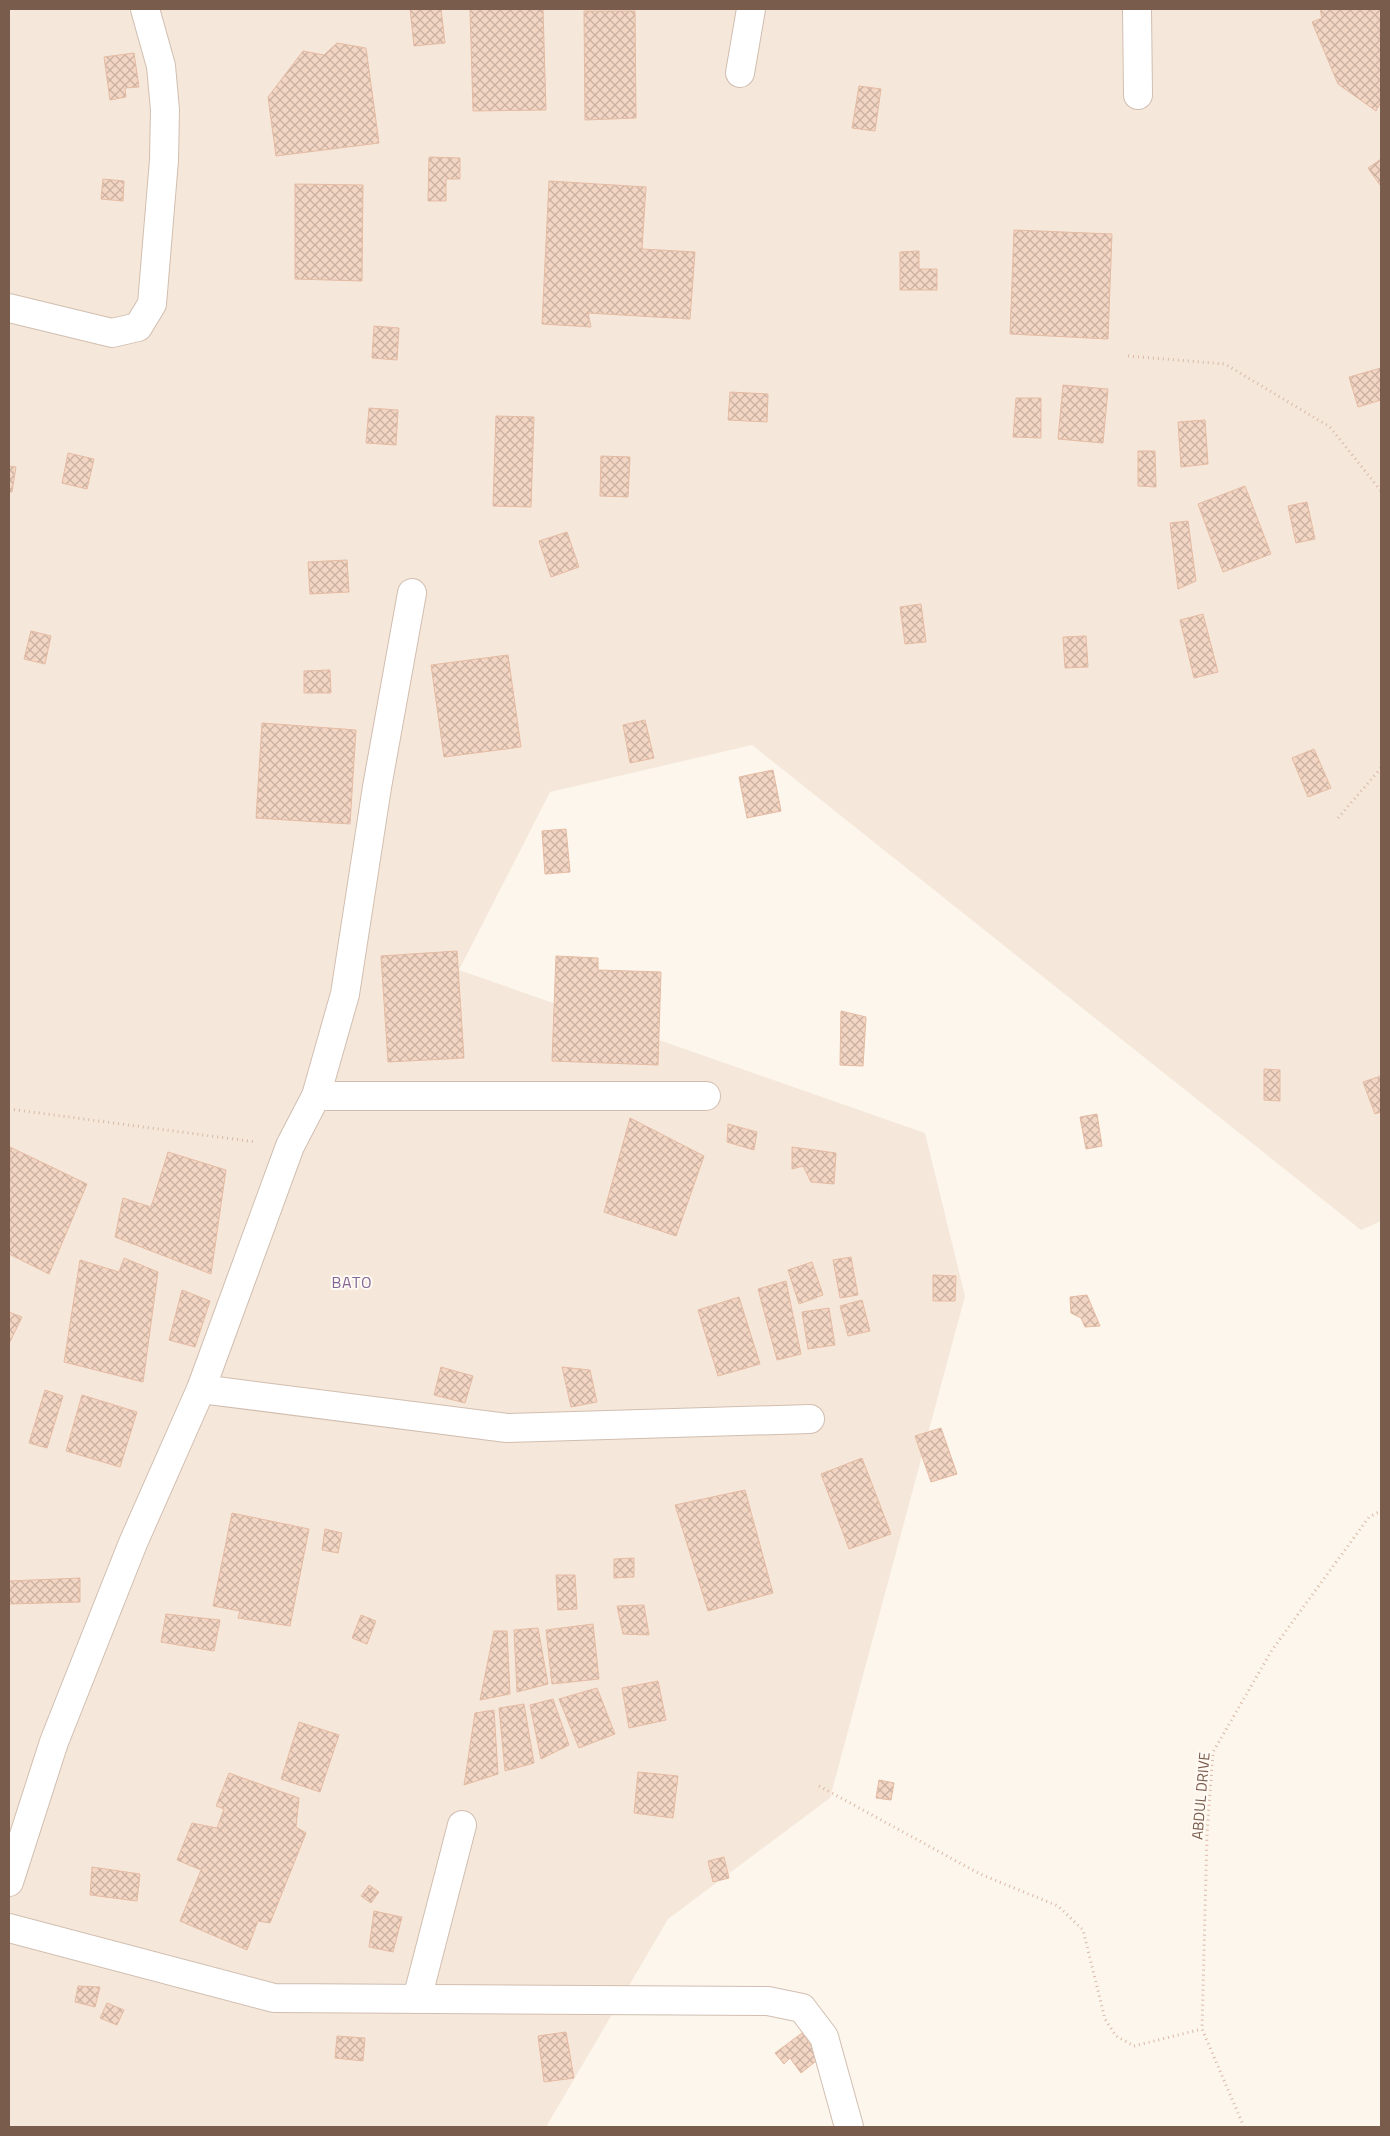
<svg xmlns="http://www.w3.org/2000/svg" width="1390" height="2136" viewBox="0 0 1390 2136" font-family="'Titillium Web',sans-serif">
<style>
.residential{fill:#f5e8da}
.building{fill:url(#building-cross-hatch);stroke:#e6bba3}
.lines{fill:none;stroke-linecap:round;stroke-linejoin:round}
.minor-casing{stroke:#d1beb0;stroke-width:30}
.path{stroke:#d9b8a5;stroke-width:3;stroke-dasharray:1 4;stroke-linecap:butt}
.minor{stroke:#fff;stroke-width:28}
.labels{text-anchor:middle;stroke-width:4;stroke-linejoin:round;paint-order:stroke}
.street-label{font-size:15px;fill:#7a5c4d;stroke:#fffaf3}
.neighbourhood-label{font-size:16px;letter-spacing:1px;fill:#846695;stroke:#fffaf3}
</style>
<defs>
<pattern id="building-cross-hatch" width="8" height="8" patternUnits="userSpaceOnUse" patternTransform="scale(1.25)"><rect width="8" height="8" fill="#f3d5c3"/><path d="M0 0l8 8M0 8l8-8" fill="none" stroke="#cab0a1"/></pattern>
</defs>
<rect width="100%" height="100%" fill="#fdf6ec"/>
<path class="residential" d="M 9,9 L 1381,9 L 1381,1221 L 1361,1230 L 752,745 L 550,792 L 459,970 L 925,1133 L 965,1296 L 830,1798 L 668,1919 L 546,2127 L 9,2127 Z"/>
<g class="building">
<path d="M 410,9 L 441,9 L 445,43 L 414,46 Z"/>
<path d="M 470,9 L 543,9 L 546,110 L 473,111 Z"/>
<path d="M 1320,9 L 1381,9 L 1380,40 L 1381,41 L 1381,102 L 1376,111 L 1338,84 L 1312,22 L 1322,18 Z"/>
<path d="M 584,11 L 635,11 L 636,118 L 585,120 Z"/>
<path d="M 337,43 L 366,48 L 379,143 L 276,156 L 268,97 L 303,51 L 324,55 Z"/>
<path d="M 134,53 L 139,87 L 125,88 L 126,97 L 110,100 L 104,57 Z"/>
<path d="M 859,86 L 881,89 L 875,131 L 852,128 Z"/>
<path d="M 429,157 L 460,158 L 460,179 L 446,179 L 446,201 L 428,201 Z"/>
<path d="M 1381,159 L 1381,185 L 1380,185 L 1368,168 Z"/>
<path d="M 103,179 L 124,181 L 123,201 L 101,199 Z"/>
<path d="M 549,181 L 646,187 L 642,249 L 695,252 L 690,319 L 588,313 L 591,327 L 542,324 Z"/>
<path d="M 295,184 L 363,185 L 362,281 L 295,279 Z"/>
<path d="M 1014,230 L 1112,234 L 1108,339 L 1010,334 Z"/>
<path d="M 919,251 L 919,269 L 937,269 L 937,290 L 900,290 L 900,252 Z"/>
<path d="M 374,326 L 399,328 L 397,360 L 372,358 Z"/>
<path d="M 1381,368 L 1381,400 L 1358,407 L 1349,377 Z"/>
<path d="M 1063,385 L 1108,389 L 1103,443 L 1058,439 Z"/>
<path d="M 730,392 L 768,394 L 767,422 L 728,420 Z"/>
<path d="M 1016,398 L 1041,398 L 1041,438 L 1013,437 Z"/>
<path d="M 369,408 L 398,410 L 396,445 L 366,443 Z"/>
<path d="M 496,416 L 534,417 L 531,507 L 493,506 Z"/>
<path d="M 1205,420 L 1208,464 L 1181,467 L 1178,422 Z"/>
<path d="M 1138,451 L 1155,451 L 1156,487 L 1138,486 Z"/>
<path d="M 68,453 L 94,459 L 87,489 L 62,483 Z"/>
<path d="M 601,456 L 630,457 L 628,497 L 600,496 Z"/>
<path d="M 9,466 L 16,467 L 12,492 L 9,492 Z"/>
<path d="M 1245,486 L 1271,554 L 1223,572 L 1198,504 Z"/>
<path d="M 1307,502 L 1315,539 L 1296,543 L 1288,506 Z"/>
<path d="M 1188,521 L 1196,581 L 1178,589 L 1170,523 Z"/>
<path d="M 567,532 L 579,567 L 551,577 L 539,541 Z"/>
<path d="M 347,560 L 349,592 L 310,594 L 308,562 Z"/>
<path d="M 921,604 L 926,642 L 905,644 L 900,607 Z"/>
<path d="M 1203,614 L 1218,672 L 1194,678 L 1180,620 Z"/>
<path d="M 31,631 L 51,636 L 45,664 L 24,659 Z"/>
<path d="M 1086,636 L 1088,667 L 1065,668 L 1063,637 Z"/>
<path d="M 508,655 L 521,747 L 444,757 L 431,665 Z"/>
<path d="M 330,670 L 331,693 L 304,693 L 304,671 Z"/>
<path d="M 645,720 L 654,758 L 630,763 L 623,725 Z"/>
<path d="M 262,723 L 356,730 L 350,824 L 256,818 Z"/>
<path d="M 1314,749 L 1331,788 L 1308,797 L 1292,758 Z"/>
<path d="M 773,770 L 781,811 L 747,818 L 739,777 Z"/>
<path d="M 566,829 L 570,872 L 545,874 L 542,831 Z"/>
<path d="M 457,951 L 464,1058 L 388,1062 L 381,956 Z"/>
<path d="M 556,956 L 598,958 L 598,970 L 661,972 L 658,1065 L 552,1061 Z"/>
<path d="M 841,1011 L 866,1017 L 863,1066 L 840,1065 Z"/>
<path d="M 1264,1069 L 1280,1070 L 1280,1101 L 1264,1100 Z"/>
<path d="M 1381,1076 L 1381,1112 L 1375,1114 L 1363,1082 Z"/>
<path d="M 1097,1114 L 1102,1146 L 1086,1149 L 1080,1117 Z"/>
<path d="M 630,1118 L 704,1156 L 676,1236 L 604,1212 Z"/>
<path d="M 728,1124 L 757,1132 L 754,1150 L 727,1142 Z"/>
<path d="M 10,1147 L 87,1184 L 49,1274 L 9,1254 Z"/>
<path d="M 792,1147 L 836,1153 L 834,1184 L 811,1182 L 803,1166 L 792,1169 Z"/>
<path d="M 168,1152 L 226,1170 L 211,1274 L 115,1237 L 123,1198 L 151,1207 Z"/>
<path d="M 851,1257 L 858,1295 L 840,1298 L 833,1260 Z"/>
<path d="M 124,1258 L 158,1272 L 143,1382 L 64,1362 L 80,1260 L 119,1272 Z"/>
<path d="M 812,1262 L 823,1295 L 799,1304 L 788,1270 Z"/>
<path d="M 933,1275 L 956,1276 L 955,1301 L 933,1301 Z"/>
<path d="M 786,1281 L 801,1354 L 777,1360 L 758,1289 Z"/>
<path d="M 182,1290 L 210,1301 L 195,1347 L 169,1340 Z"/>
<path d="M 1087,1295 L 1100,1326 L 1085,1327 L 1081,1318 L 1071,1313 L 1070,1297 Z"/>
<path d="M 739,1297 L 760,1364 L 718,1376 L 698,1310 Z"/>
<path d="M 862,1300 L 870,1331 L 848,1336 L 840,1306 Z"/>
<path d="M 829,1308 L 835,1345 L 808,1349 L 802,1312 Z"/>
<path d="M 9,1312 L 22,1317 L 9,1344 Z"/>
<path d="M 441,1367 L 473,1376 L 465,1403 L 434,1395 Z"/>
<path d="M 562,1367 L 590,1370 L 597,1402 L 571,1407 Z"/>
<path d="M 45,1390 L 63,1396 L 47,1448 L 29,1443 Z"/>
<path d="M 82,1395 L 137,1412 L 120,1467 L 66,1451 Z"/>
<path d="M 941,1428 L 957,1474 L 931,1482 L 915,1436 Z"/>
<path d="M 862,1458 L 891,1534 L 849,1549 L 821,1474 Z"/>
<path d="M 745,1490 L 773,1593 L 708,1611 L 675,1505 Z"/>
<path d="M 232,1513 L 309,1529 L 290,1626 L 238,1618 L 240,1611 L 213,1606 Z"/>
<path d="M 325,1529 L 342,1533 L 338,1553 L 322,1550 Z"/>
<path d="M 634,1558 L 634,1577 L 614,1578 L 614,1559 Z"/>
<path d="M 556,1575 L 575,1575 L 577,1609 L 558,1610 Z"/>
<path d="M 80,1578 L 80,1602 L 9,1604 L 9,1581 Z"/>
<path d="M 644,1605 L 649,1635 L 623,1634 L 617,1606 Z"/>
<path d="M 166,1614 L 220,1620 L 214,1651 L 161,1642 Z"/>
<path d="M 361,1615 L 376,1621 L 367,1644 L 352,1638 Z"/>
<path d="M 593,1624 L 599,1679 L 552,1684 L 546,1630 Z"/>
<path d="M 538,1628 L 548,1684 L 517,1692 L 514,1630 Z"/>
<path d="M 494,1631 L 507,1631 L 510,1694 L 480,1700 Z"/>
<path d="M 658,1681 L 666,1720 L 629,1728 L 622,1688 Z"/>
<path d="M 597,1688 L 615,1734 L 579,1748 L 559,1699 Z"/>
<path d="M 553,1699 L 569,1745 L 541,1759 L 530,1705 Z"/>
<path d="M 524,1704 L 534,1763 L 505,1771 L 499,1708 Z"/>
<path d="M 494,1710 L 498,1774 L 464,1785 L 475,1713 Z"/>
<path d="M 299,1722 L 339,1735 L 320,1792 L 281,1779 Z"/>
<path d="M 638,1772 L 678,1776 L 673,1818 L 634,1813 Z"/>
<path d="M 229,1773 L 299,1798 L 296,1827 L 306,1833 L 270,1923 L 258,1921 L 247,1950 L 180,1921 L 201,1870 L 177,1860 L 192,1823 L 217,1828 L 224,1809 L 216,1806 Z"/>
<path d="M 879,1780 L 894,1783 L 891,1800 L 876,1798 Z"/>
<path d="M 724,1857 L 729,1878 L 713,1882 L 708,1861 Z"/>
<path d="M 92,1867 L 140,1874 L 137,1901 L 90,1895 Z"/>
<path d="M 369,1885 L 379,1892 L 371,1903 L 361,1896 Z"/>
<path d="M 374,1911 L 402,1917 L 393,1952 L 369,1947 Z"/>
<path d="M 78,1986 L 100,1987 L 95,2007 L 75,2002 Z"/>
<path d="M 107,2003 L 124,2010 L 117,2025 L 100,2018 Z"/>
<path d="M 566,2032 L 574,2078 L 544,2082 L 538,2036 Z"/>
<path d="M 802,2033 L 820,2058 L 801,2073 L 790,2058 L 784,2064 L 775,2053 Z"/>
<path d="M 337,2036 L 365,2038 L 363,2061 L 335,2058 Z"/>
</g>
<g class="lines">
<defs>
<g id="minor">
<path d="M 1137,9 L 1138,95"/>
<path d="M 740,73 L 751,9"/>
<path d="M 9,308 L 112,333 L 138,327 L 152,304 L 164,160 L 165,110 L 161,66 L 145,9"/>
<path d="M 316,1096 L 706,1096"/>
<path d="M 201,1389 L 507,1428 L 810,1419"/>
<path d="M 9,1882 L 54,1742 L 133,1543 L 201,1389 L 290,1146 L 316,1096 L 345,994 L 377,787 L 412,593"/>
<path d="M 9,1928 L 274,1998 L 768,2001 L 802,2008 L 824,2037 L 849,2127"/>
<path d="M 417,1999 L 462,1825"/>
</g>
</defs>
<use href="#minor" class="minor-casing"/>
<g class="path">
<path d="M 1128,356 L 1225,364 L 1330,427 L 1381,491"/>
<path d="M 1338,818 L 1381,768"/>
<path d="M 9,1109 L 256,1142"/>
<path d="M 819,1786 L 980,1874 L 1058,1906 L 1083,1930 L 1105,2019 L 1116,2036 L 1134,2046 L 1202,2029"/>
<path d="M 1244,2127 L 1202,2029 L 1207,1834 L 1213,1752 L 1272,1650 L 1369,1517 L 1381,1511"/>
</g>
<use href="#minor" class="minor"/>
</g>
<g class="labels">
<g class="street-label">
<text transform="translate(1201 1796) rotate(-85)" y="5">ABDUL DRIVE</text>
</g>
<g class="neighbourhood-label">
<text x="352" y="1288">BATO</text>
</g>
</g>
<rect width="1390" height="2136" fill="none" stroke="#7a5c4d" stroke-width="20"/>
</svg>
